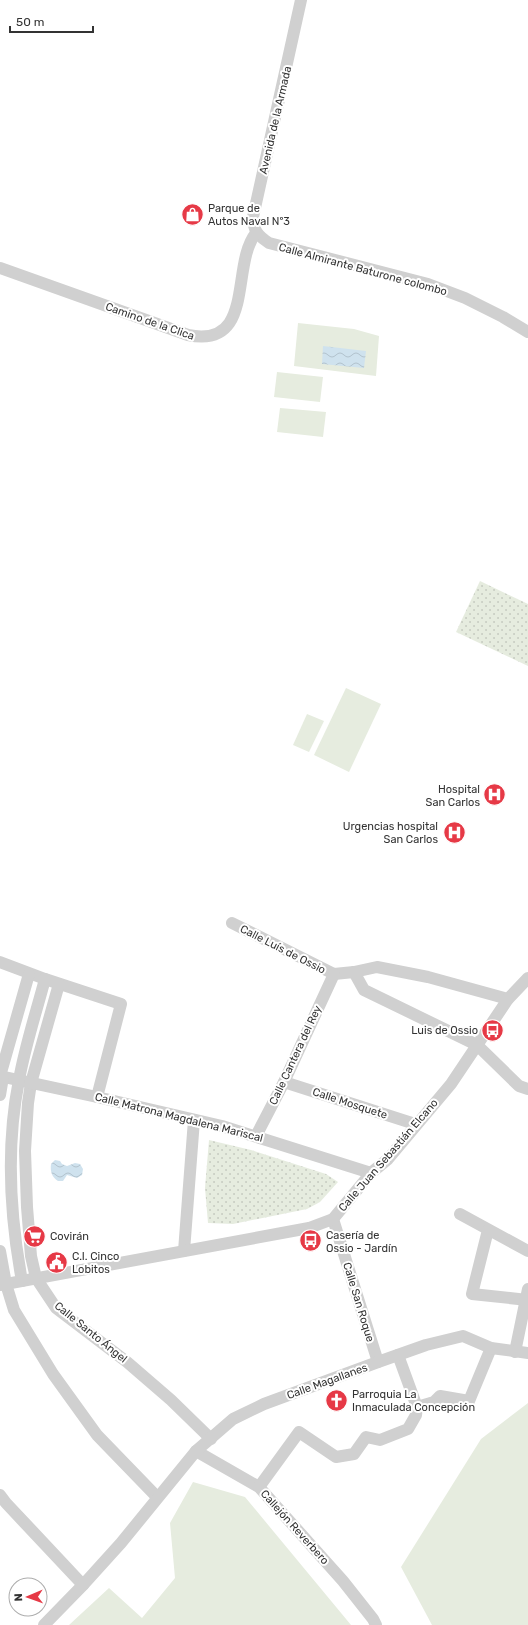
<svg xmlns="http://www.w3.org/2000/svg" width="528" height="1625" viewBox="0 0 528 1625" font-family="Rubik,sans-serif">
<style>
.grass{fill:#e6ecdf}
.park{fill:url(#park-dots)}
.water{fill:url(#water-waves)}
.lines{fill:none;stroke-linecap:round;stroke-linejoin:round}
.minor{stroke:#d0d0d0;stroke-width:12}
.labels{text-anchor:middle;stroke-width:4;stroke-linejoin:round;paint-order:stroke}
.street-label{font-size:11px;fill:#333;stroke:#fff}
.poi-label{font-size:11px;fill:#333;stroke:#fff;text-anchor:start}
</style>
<defs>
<pattern id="park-dots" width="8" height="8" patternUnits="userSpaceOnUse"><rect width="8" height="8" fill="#e6ecdf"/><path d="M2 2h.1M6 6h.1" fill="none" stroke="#c6cbc0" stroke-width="1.8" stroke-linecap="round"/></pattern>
<pattern id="water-waves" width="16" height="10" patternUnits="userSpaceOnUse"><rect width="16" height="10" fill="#cfe2ee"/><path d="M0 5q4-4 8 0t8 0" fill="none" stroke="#b2c2cd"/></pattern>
</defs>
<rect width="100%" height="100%" fill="#fff"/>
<g class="grass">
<path d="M 298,323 L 354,329 L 379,336 L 376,376 L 294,366 Z"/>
<path d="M 277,372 L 323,377 L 320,402 L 274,397 Z"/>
<path d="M 280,408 L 326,412 L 323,437 L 277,432 Z"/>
<path d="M 346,688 L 381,704 L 349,772 L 314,755 Z"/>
<path d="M 307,714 L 324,721 L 309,752 L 293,745 Z"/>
<path d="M 528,1403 L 528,1625 L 432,1625 L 401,1567 L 481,1439 Z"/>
<path d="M 193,1482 L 245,1497 L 351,1625 L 69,1625 L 109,1588 L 142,1618 L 175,1578 L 170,1523 Z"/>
</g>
<g class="park">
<path d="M 480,581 L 528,604 L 528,666 L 456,632 Z"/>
<path d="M 209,1140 L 251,1150 L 326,1174 L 338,1182 L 320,1202 L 307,1209 L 233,1224 L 208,1223 L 205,1188 Z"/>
</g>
<g class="water">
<path d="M 323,346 L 366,351 L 364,368 L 322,364 Z"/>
<path d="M 55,1160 L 60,1161 L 62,1164 L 67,1166 L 75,1163 L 80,1164 L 83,1169 L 82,1175 L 77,1178 L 67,1175 L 63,1181 L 58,1181 C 52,1177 50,1172 51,1164 Z"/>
</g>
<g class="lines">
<g class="minor">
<path d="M 301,0 L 253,217 C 253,230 258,236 269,243 L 428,284 L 465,298 L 503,317 L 528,332"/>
<path d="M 0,268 L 188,335 C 256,349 230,265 256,233"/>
<path d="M 232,923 L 334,974"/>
<path d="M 0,962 L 45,979 L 121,1004 L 97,1097"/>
<path d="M 354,972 L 364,990 L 477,1045 L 519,1086 L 528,1089"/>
<path d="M 334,974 L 354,972 L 377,967 L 428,977 L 508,999"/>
<path d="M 59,984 L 31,1083 L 28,1103 L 25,1151 L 27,1207 L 31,1256 L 36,1278 L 56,1308 L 127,1362 L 171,1400 L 211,1439"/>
<path d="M 0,1076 L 97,1097 L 222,1126 L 371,1173"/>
<path d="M 0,1076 L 29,974"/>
<path d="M 284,1082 L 415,1124"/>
<path d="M 0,1095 L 3,1077"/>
<path d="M 256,1136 L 284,1082 L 334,974"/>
<path d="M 460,1214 L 528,1251"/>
<path d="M 333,1219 L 378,1362"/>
<path d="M 488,1230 L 472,1294 L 528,1300"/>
<path d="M 0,1251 L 6,1284 L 14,1310 L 53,1374 L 97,1435 L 157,1497"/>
<path d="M 184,1251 L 194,1120"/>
<path d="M 22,1281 C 10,1216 6,1145 19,1080 C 25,1046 36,1013 45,979"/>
<path d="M 0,1285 L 309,1228 L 333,1219 L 371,1173 L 388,1159 L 451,1084 L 508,999 L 528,978"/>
<path d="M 515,1352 L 528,1289"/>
<path d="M 417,1407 L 434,1402 L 440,1396 L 469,1401 L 491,1348"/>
<path d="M 196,1451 L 259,1487 L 343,1581 L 373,1619 L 376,1625"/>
<path d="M 259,1487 L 299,1432 L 336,1457 L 354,1454 L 366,1437 L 380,1440 L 408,1429 L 416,1415 L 417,1407 L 398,1355"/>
<path d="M 0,1495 L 6,1503 L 83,1585"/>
<path d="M 44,1625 L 83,1585 L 121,1543 L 196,1451 L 233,1419 L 264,1404 L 378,1362 L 426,1345 L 463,1336 L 491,1348 L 528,1353"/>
</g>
</g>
<defs>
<symbol id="shop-disc" viewBox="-11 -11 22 22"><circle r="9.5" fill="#e63946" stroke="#fff"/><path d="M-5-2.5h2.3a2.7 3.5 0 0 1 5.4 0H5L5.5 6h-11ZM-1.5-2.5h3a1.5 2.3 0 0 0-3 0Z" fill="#fff"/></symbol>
<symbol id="hospital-disc" viewBox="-11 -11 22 22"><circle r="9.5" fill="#e63946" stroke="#fff"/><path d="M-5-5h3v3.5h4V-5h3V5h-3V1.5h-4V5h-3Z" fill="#fff"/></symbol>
<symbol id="bus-disc" viewBox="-11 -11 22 22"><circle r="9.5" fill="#e63946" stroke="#fff"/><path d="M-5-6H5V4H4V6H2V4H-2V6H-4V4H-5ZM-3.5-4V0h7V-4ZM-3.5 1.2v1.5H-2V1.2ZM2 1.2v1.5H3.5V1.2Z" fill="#fff"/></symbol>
<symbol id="supermarket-disc" viewBox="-11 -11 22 22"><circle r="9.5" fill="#e63946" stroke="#fff"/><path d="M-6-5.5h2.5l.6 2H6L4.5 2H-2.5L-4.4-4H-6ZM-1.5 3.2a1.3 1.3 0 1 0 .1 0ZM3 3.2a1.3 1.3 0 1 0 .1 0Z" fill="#fff"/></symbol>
<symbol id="civic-disc" viewBox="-11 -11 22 22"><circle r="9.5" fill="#e63946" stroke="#fff"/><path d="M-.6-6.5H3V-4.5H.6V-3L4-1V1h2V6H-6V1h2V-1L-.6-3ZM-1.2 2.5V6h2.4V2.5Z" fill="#fff"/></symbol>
<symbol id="church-disc" viewBox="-11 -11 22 22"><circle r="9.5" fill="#e63946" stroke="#fff"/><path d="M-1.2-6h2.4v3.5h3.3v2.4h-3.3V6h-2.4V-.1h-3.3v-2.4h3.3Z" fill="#fff"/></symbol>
</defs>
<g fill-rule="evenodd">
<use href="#shop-disc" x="180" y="202" width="25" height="25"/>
<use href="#hospital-disc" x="482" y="782" width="25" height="25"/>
<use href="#hospital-disc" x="442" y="820" width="25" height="25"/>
<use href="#bus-disc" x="480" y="1018" width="25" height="25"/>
<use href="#supermarket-disc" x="22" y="1224" width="25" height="25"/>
<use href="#bus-disc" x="298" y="1228" width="25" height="25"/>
<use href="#civic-disc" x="44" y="1250" width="25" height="25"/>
<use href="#church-disc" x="324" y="1388" width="25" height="25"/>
</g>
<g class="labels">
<g class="street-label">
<text transform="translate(275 120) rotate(-77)" y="4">Avenida de la Armada</text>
<text transform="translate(363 269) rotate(15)" y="4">Calle Almirante Baturone colombo</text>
<text transform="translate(150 321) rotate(19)" y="4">Camino de la Clica</text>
<text transform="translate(283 949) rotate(27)" y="4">Calle Luís de Ossio</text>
<text transform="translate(295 1055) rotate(-65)" y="4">Calle Cantera del Rey</text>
<text transform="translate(350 1103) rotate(18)" y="4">Calle Mosquete</text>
<text transform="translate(179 1117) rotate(14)" y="4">Calle Matrona Magdalena Mariscal</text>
<text transform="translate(388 1155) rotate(-49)" y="4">Calle Juan Sebastián Elcano</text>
<text transform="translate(359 1302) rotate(73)" y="4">Calle San Roque</text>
<text transform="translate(91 1332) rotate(39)" y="4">Calle Santo Ángel</text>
<text transform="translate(327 1381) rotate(-20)" y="4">Calle Magallanes</text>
<text transform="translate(295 1527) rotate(48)" y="4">Callejón Reverbero</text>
</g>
<g class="poi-label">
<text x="208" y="212">Parque de<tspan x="208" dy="13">Autos Naval Nº3</tspan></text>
<text x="480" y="793" text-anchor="end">Hospital<tspan x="480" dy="13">San Carlos</tspan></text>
<text x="438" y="830" text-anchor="end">Urgencias hospital<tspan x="438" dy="13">San Carlos</tspan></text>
<text x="478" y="1034" text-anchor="end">Luis de Ossio</text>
<text x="326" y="1239">Casería de<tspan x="326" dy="13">Ossio - Jardín</tspan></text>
<text x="50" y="1240">Covirán</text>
<text x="72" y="1260">C.I. Cinco<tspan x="72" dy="13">Lobitos</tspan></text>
<text x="352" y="1398">Parroquia La<tspan x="352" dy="13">Inmaculada Concepción</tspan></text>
</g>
</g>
<g transform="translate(28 1597) rotate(268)"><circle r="19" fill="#ffffff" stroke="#adadad"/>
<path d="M0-3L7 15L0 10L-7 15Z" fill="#e63946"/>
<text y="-6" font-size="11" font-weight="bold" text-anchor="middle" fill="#333333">N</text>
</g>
<path d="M10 26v6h83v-6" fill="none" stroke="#333333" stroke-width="2"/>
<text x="16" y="26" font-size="12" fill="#333333" stroke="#ffffff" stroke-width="3" paint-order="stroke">50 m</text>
</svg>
